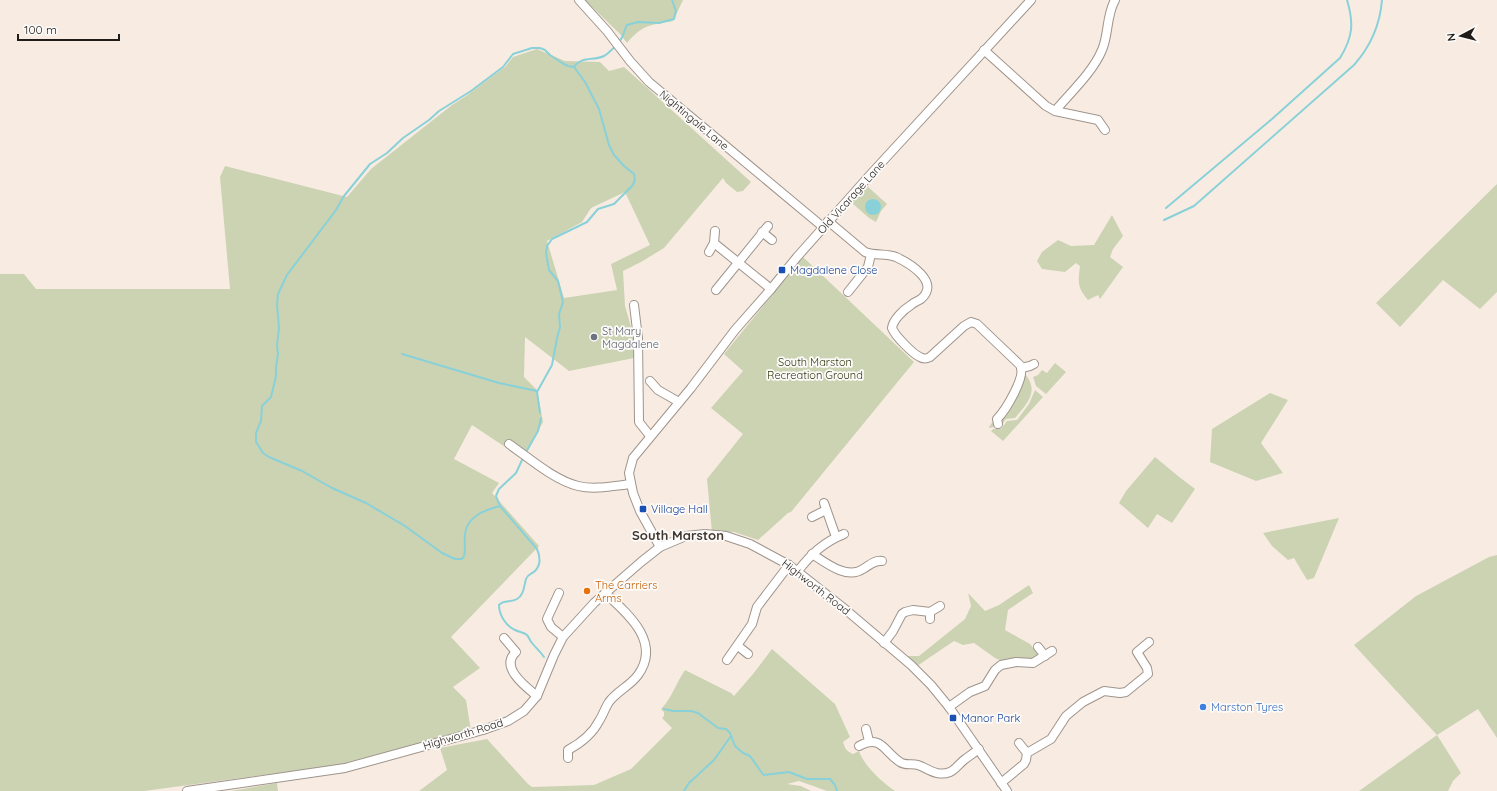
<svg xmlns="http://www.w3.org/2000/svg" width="1497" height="791" viewBox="0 0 1497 791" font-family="Quicksand,sans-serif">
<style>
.green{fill:#cbd3b3;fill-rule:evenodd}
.water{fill:#89d1d9}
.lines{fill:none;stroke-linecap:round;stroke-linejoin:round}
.stream{stroke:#89d1d9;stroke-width:2}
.minor-casing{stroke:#9f948c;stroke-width:10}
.minor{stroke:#fff;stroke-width:8}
.transit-dot{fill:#1a4fb4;stroke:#fdfbf9;stroke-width:1.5}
.worship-dot{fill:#6b7280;stroke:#fdfbf9;stroke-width:1.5}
.food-dot{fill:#e8710a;stroke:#fdfbf9;stroke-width:1.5}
.shop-dot{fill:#3f7fe0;stroke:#fdfbf9;stroke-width:1.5}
.labels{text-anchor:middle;stroke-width:3.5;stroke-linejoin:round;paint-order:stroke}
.street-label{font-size:11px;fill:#201c19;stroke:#fdfbf9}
.transit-label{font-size:11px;fill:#164399;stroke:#fdfbf9;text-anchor:start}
.worship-label{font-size:11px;fill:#5b616d;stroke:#fdfbf9;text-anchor:start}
.park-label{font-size:11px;fill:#313810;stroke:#fdfbf9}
.food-label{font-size:11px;fill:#c56008;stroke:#fdfbf9;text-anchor:start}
.shop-label{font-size:11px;fill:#366cbe;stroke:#fdfbf9;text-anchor:start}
.quarter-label{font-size:13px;font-weight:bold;fill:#413730;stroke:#fdfbf9}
</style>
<rect width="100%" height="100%" fill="#f8ece2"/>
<g class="green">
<path d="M 585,0 L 683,0 L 673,21 C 650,25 642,25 627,43 L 620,34 Z"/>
<path d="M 537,49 L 565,61 L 600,62 L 609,71 L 624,67 L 751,182 L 743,191 L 737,192 L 726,183 L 723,178 L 664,248 L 641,262 L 623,271 L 625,306 L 633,334 L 634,358 L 569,371 L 525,337 L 524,377 L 537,390 L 543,422 L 523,459 L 472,425 L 454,459 L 499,483 L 492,493 L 539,546 L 451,637 L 480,668 L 453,687 L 466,700 L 471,731 L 353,763 L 144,791 L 0,791 L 0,274 L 24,274 L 36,289 L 230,289 L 220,177 L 225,166 L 347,197 L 371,169 L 452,105 L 466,96 L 505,67 L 513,57 ZM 625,192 L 650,245 L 611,264 L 617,290 L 564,298 L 547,241 L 582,222 L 591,208 Z"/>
<path d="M 1497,184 L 1497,292 L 1480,309 L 1443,280 L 1400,327 L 1376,303 Z"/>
<path d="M 867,186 L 887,204 L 881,211 L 876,222 L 869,218 L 852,203 Z"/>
<path d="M 1112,215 L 1123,236 L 1113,249 L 1110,257 L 1123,267 L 1100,299 L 1098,295 L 1088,300 C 1077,287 1078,282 1080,266 L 1076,263 L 1065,272 L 1042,269 L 1037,261 L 1042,252 L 1058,240 L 1071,246 L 1094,245 Z"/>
<path d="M 803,257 L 914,362 L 791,512 L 788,513 L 758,540 L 734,532 L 712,532 L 707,479 L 743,434 L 711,408 L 743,371 L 724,354 Z"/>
<path d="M 1055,363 L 1066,372 L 1046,394 L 1036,386 L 1033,377 L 1038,375 L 1042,370 L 1047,373 Z"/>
<path d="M 1024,373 C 1040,390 1028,403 1015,418 L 1006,419 L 1000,427 L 993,427 L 990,428 L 989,427 L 994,420 L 1002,424 L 1002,420 L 1008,412 L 1007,410 C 1017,402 1020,385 1024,373 Z"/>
<path d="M 1035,390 L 1043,397 L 1003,441 L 991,431 L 993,429 L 1001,429 L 1007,421 L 1017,420 L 1029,404 Z"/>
<path d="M 1270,393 L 1288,400 L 1261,443 L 1283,473 L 1256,481 L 1210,462 L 1212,429 Z"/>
<path d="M 1155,457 L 1178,476 L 1195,489 L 1172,523 L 1157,514 L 1148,528 L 1119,503 L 1126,491 Z"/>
<path d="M 1339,518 L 1314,578 L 1307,580 L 1294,558 L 1288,560 L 1272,546 L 1263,533 Z"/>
<path d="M 1497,555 L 1497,738 L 1478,709 L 1437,735 L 1461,773 L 1453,781 L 1448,791 L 1359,791 L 1437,735 L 1354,645 L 1416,596 L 1489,557 Z"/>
<path d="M 1029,585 L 1033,593 L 1008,610 L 1005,630 L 1030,644 L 1038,654 L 1034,659 L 1004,662 L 995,658 L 974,643 L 963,645 L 954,641 L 917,666 L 906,656 L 919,656 L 965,619 L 971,606 L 968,593 L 985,611 L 999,605 Z"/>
<path d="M 772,649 L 835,704 L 850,737 L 843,742 C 845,748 846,751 853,754 L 859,751 C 864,766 882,782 895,791 L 827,791 L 799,781 L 787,784 L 801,786 L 811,791 L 419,791 L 447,770 L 440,748 L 487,739 L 528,784 L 532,787 L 594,785 L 631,769 L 672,728 L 662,718 L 664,716 L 664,712 L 661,709 C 672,698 676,683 685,670 L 731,693 L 734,696 L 753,674 Z"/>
<path d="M 277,783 L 278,791 L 231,791 Z"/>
</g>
<circle class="water" cx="873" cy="207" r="8"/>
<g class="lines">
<g class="stream">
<path d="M 619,42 C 625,35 623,32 627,25 L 638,22 L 659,23 L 674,19 L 676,11 L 672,0"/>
<path d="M 574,67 C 581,56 594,61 604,56 C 608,54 612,49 616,46"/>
<path d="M 1166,208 L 1272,119 L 1340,58 C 1353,37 1354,23 1347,0"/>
<path d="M 1164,220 L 1194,206 L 1354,65 C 1371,46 1380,25 1382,0"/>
<path d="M 402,354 L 499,383 L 537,391"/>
<path d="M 540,413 L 537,392 L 552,365 L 557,338 L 560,327 L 559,314 L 563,302 L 558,281 L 549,270 L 546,253 L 547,246 L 552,239 L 587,222 L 598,209 L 614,204 L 632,186 L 635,180 L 634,174 L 624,166 L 614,155 L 609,145 L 599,109 L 585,82 L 574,67"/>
<path d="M 525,454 L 538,431 L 541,418"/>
<path d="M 523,458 L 516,473 L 499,489 L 496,496 L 500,506 L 537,549 C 540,556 541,565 535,571 C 532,574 528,574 526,579 C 524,586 524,595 517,599 C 511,603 504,599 499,605 C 499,615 506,626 515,630 C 519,632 523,632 527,635 C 529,637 530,641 532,643 C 536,648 540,651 544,657"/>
<path d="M 500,506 C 485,510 467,516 465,534 C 464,541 466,549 464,556 L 462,559 L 455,559 L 442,553 L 405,526 L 366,503 L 332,488 L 302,471 L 269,457 L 263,453 L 256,442 L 256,433 L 261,421 L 262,406 L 271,397 L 276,376 L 276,367 L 278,354 L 277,345 L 279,328 L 277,305 L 278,294 L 287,275 L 336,210 L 344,196 L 370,164 L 387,153 L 403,138 L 429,120 L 439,111 L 471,91 L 503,67 L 513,54 L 532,48 L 540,48 L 545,50 L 550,55 L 562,63 L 568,66 L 574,67"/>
<path d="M 664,709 L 673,711 L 691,711 L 698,713 L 718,728 L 726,729 L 730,733 L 735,746 L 743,753 L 750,756 L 762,773 L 764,775 L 789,772 L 807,779 L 830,779 L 835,785 L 837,791"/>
<path d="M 684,791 L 689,783 L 714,760 L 731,736"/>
</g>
<defs>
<g id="minor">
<path d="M 579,0 L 607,31 L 630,61 L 649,82 L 823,227"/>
<path d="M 984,50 L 1046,106 L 1055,111 L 1098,120 L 1105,130"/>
<path d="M 1055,111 C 1070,93 1093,72 1102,50 C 1109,34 1106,16 1115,0"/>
<path d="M 828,221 L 865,252 C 875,256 886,253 896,257 C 909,263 941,282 921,299 C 918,301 914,302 911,305 C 903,310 893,320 892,328 C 895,336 913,354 920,357 C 923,359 926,359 930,357 L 964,326 L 971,322 L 977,324 L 1020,365 C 1027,376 1005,411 997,419 L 998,424"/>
<path d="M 762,232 L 772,240"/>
<path d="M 714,243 L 771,289"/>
<path d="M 709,252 L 714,243 L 715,231"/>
<path d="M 716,290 L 768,226"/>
<path d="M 848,292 L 868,267 L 871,254"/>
<path d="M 634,305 L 638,338 L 639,422 L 650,436"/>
<path d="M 1021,368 L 1030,366 L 1034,364"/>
<path d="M 650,381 L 658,390 L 679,402"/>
<path d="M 509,444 C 529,458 554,480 578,486 C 595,490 613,486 631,484"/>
<path d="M 824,503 L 836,537"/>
<path d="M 812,517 L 826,510"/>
<path d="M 660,547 L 640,511 L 633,493 L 629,473 L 633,458 L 691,388 L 735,330 L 771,289 L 797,257 L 870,175 L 1031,0"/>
<path d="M 812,554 C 826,563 847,580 863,569 C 870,565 874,560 882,561"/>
<path d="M 798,571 C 811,554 824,542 844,534"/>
<path d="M 559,593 L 547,619 L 551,627 L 563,637"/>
<path d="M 930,612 L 940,606"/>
<path d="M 504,638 L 516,652 C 499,667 526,687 537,696"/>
<path d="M 884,643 L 893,631 L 902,614 L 905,612 L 913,610 L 930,612 L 930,619"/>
<path d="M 738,646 L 748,654"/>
<path d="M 1038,647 L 1045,656"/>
<path d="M 727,660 L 752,624 L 757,607 L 789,565"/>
<path d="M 949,707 L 970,692 L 985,686 L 995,670 L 1001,665 L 1016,662 L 1033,663 L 1052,651"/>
<path d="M 866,729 L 869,741"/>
<path d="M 1019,743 L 1027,753"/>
<path d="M 859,746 C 882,734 884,752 900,762 C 905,766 912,763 918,765 C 929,769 937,777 950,772 C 955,770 959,764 964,760 C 969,756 974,753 979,749"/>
<path d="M 568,758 L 568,750 C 581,743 592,735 599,721 C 603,715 605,708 609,702 C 617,691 630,686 638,675 C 662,642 627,613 605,593"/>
<path d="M 1001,783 L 1024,764 L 1026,760 L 1027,753 L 1051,739 L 1066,716 L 1083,702 L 1104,691 L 1120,693 L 1126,692 L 1148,674 L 1147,668 L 1137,652 L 1149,642"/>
<path d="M 187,791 L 345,768 L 483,730 L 508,721 L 524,711 L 537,696 L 554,655 L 563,637 L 594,603 L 641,562 L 660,547 L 686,536 L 705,534 L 726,536 L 750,544 L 789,565 L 846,610 L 911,665 L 931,685 L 949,707 L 1007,791"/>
</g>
</defs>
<use href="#minor" class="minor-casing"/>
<use href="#minor" class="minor"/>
</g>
<g class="transit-dot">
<rect x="778" y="266" width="8" height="8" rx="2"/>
<rect x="639" y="505" width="8" height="8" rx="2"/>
<rect x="949" y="714" width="8" height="8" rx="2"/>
</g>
<circle class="worship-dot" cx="594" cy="337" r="4"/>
<circle class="food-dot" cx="587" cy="591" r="4"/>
<circle class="shop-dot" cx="1203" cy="707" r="4"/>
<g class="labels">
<g class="street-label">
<text transform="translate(694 120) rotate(40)" y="4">Nightingale Lane</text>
<text transform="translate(851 197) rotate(-48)" y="4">Old Vicarage Lane</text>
<text transform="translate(816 587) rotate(38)" y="4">Highworth Road</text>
<text transform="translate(463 734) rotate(-17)" y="4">Highworth Road</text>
</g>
<g class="transit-label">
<text x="790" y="274">Magdalene Close</text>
<text x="651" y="513">Village Hall</text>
<text x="961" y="722">Manor Park</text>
</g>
<g class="worship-label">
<text x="602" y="335">St Mary<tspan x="602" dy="13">Magdalene</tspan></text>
</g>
<g class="park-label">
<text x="815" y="366">South Marston<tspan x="815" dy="13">Recreation Ground</tspan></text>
</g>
<g class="food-label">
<text x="595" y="589">The Carriers<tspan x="595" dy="13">Arms</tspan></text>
</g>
<g class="shop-label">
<text x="1211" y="711">Marston Tyres</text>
</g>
<g class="quarter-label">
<text x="678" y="540">South Marston</text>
</g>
</g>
<g transform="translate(1461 36) rotate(263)" stroke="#fdfbf9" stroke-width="3" paint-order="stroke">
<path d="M0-3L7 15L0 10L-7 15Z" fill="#201c19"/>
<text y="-6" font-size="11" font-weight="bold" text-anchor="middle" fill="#201c19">N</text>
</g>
<path d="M18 34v6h101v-6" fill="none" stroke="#201c19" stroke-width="2"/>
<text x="24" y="34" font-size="12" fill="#201c19" stroke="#fdfbf9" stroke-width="3" paint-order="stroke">100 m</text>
</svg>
